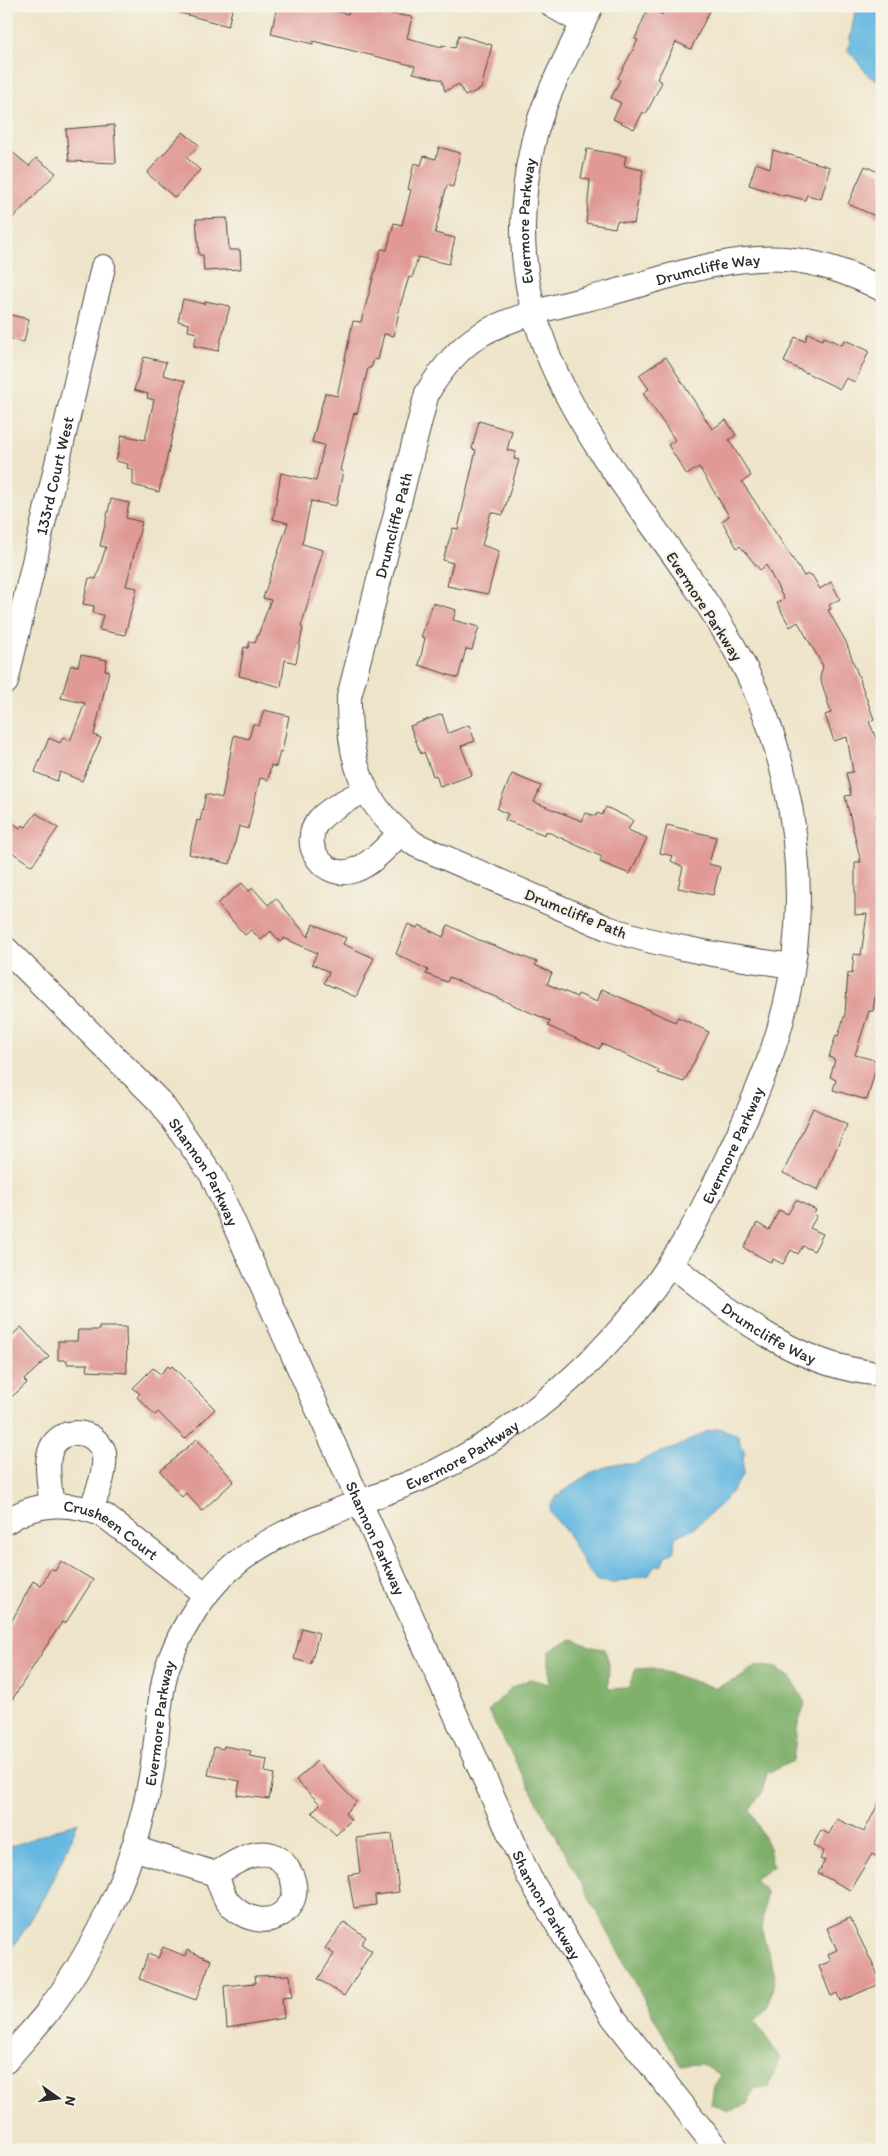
<svg xmlns="http://www.w3.org/2000/svg" width="888" height="2156" viewBox="0 0 888 2156" font-family="Itim,sans-serif">
<style>
.forest{fill:#7fb06b;stroke:#556e4b}
.water{fill:#65b8e1;stroke:#487286}
.building{fill:#e09995}
.lines{fill:none;stroke-linecap:round;stroke-linejoin:round}
.minor-casing{stroke:#484743;stroke-width:26}
.minor{stroke:#fff;stroke-width:24}
.labels{text-anchor:middle;stroke-width:4;stroke-linejoin:round;paint-order:stroke}
.street-label{font-size:16px;fill:#2b2b2b;stroke:#f7f3e8}
</style>
<rect width="100%" height="100%" fill="#f7f3e8"/>
<filter id="ink" filterUnits="userSpaceOnUse"><feTurbulence type="fractalNoise" baseFrequency=".02" numOctaves="2"/><feDisplacementMap in="SourceGraphic" scale="10" xChannelSelector="R" yChannelSelector="G"/><feConvolveMatrix kernelMatrix="1 2 1 2 8 2 1 2 1" color-interpolation-filters="sRGB"/></filter>
<filter id="wash" filterUnits="userSpaceOnUse"><feTurbulence type="fractalNoise" baseFrequency=".0096" numOctaves="4" result="noise"/><feDisplacementMap in="SourceGraphic" scale="20" xChannelSelector="R" yChannelSelector="G"/><feGaussianBlur stdDeviation="1.12" result="paint"/><feColorMatrix in="noise" values="0 0 0 0 0 0 0 0 0 0 0 0 0 0 0 0 0 1.4 0 .05"/><feComposite in="paint" operator="in"/></filter>
<g filter="url(#wash)">
<rect width="100%" height="100%" fill="#eee4c9"/>
<path class="forest" d="M 573,1639 L 590,1647 L 605,1649 L 609,1665 L 608,1689 L 628,1688 L 636,1669 L 653,1668 L 715,1688 L 740,1678 L 754,1667 L 773,1666 L 791,1678 L 805,1703 L 797,1728 L 793,1761 L 767,1773 L 762,1793 L 750,1809 L 769,1848 L 773,1867 L 754,1879 L 766,1891 L 762,1932 L 775,1975 L 769,2007 L 755,2021 L 780,2058 L 769,2087 L 754,2090 L 748,2104 L 729,2111 L 711,2105 L 714,2086 L 721,2075 L 701,2064 L 680,2065 L 488,1711 L 511,1688 L 530,1679 L 549,1684 L 549,1651 Z"/>
<g class="water">
<path d="M 856,6 L 882,6 L 882,81 L 870,77 L 848,50 Z"/>
<path d="M 719,1428 L 739,1435 L 740,1444 L 745,1452 L 743,1459 L 743,1476 L 725,1500 L 695,1527 L 675,1537 L 674,1551 L 665,1556 L 662,1565 L 654,1567 L 649,1575 L 614,1583 L 597,1581 L 585,1566 L 567,1533 L 550,1512 L 551,1505 L 557,1496 L 590,1473 L 614,1464 L 636,1464 L 652,1455 L 675,1448 L 705,1432 Z"/>
<path d="M 78,1822 C 59,1868 37,1917 6,1956 L 6,1848 Z"/>
</g>
<g id="blocks">
<g class="building">
<path d="M 178,6 L 233,6 L 228,26 L 177,12 Z"/>
<path d="M 277,6 L 314,6 L 348,14 L 350,8 L 379,15 L 380,12 L 412,17 L 407,38 L 442,47 L 442,45 L 455,48 L 459,35 L 492,45 L 481,89 L 465,96 L 459,84 L 445,91 L 442,80 L 413,73 L 415,66 L 313,41 L 313,44 L 271,34 Z"/>
<path d="M 666,6 L 712,6 L 691,49 L 676,42 L 657,79 L 662,82 L 646,114 L 643,112 L 634,129 L 613,119 L 621,103 L 611,98 L 620,80 L 618,78 L 638,40 L 635,39 L 648,8 L 662,15 Z"/>
<path d="M 114,125 L 116,163 L 69,161 L 66,129 Z"/>
<path d="M 183,132 L 199,145 L 187,158 L 200,170 L 175,198 L 147,173 Z"/>
<path d="M 6,147 L 29,166 L 36,158 L 56,173 L 6,225 Z"/>
<path d="M 439,147 L 460,153 L 453,187 L 447,185 L 435,233 L 455,238 L 449,264 L 418,257 L 412,278 L 409,277 L 400,306 L 394,336 L 384,334 L 378,360 L 374,359 L 371,368 L 368,368 L 357,414 L 354,413 L 340,470 L 343,471 L 336,506 L 311,501 L 302,544 L 323,550 L 301,627 L 303,628 L 296,663 L 285,660 L 281,687 L 239,676 L 244,647 L 248,648 L 250,641 L 255,643 L 271,600 L 263,598 L 288,523 L 273,519 L 281,473 L 316,481 L 324,445 L 312,442 L 325,393 L 337,396 L 353,321 L 361,322 L 381,249 L 387,250 L 394,223 L 402,225 L 411,190 L 408,189 L 414,163 L 421,165 L 424,156 L 436,159 Z"/>
<path d="M 587,149 L 626,156 L 624,166 L 643,170 L 634,224 L 617,221 L 615,228 L 586,223 L 590,180 L 581,178 Z"/>
<path d="M 773,150 L 830,167 L 821,199 L 807,195 L 805,200 L 786,195 L 785,196 L 749,185 L 756,163 L 770,168 Z"/>
<path d="M 865,166 L 882,174 L 882,219 L 848,204 Z"/>
<path d="M 227,218 L 229,250 L 240,250 L 241,269 L 204,271 L 203,255 L 199,255 L 196,219 Z"/>
<path d="M 183,299 L 205,304 L 205,301 L 230,306 L 218,351 L 194,346 L 197,333 L 188,331 L 189,324 L 178,321 Z"/>
<path d="M 6,314 L 29,319 L 24,342 L 6,339 Z"/>
<path d="M 808,333 L 822,340 L 824,337 L 842,345 L 845,340 L 869,351 L 855,382 L 846,378 L 840,389 L 784,362 L 795,337 L 805,341 Z"/>
<path d="M 144,357 L 166,362 L 163,375 L 185,381 L 159,492 L 133,485 L 133,470 L 127,468 L 128,464 L 116,461 L 122,435 L 145,440 L 154,400 L 147,398 L 148,394 L 134,390 Z"/>
<path d="M 666,357 L 712,429 L 726,420 L 736,435 L 729,440 L 751,476 L 742,482 L 804,576 L 808,574 L 810,576 L 812,575 L 820,589 L 831,582 L 840,599 L 829,605 L 831,609 L 828,610 L 846,642 L 874,719 L 869,722 L 882,752 L 882,813 L 876,814 L 882,848 L 882,989 L 876,989 L 873,1011 L 869,1011 L 855,1055 L 878,1061 L 867,1100 L 833,1090 L 836,1080 L 830,1077 L 835,1060 L 829,1057 L 836,1035 L 838,1036 L 845,1014 L 848,973 L 852,974 L 854,954 L 861,955 L 867,914 L 855,915 L 855,862 L 861,862 L 845,796 L 851,795 L 846,773 L 853,772 L 847,737 L 834,741 L 825,715 L 831,713 L 820,677 L 823,666 L 798,622 L 790,627 L 777,603 L 784,599 L 766,565 L 760,570 L 740,546 L 737,548 L 722,521 L 729,516 L 699,467 L 687,475 L 668,445 L 675,440 L 643,393 L 649,389 L 639,375 Z"/>
<path d="M 479,421 L 512,431 L 507,450 L 516,452 L 514,459 L 519,460 L 503,515 L 491,512 L 482,545 L 499,551 L 488,594 L 447,586 L 453,563 L 443,560 L 453,528 L 458,529 L 476,450 L 472,449 Z"/>
<path d="M 111,499 L 129,503 L 126,518 L 142,522 L 126,586 L 137,588 L 125,635 L 99,630 L 103,615 L 93,613 L 94,606 L 83,604 L 89,578 L 96,579 L 106,547 L 100,546 Z"/>
<path d="M 433,603 L 456,610 L 453,620 L 479,627 L 472,650 L 466,649 L 458,678 L 419,665 L 425,638 L 421,637 Z"/>
<path d="M 81,655 L 107,660 L 105,670 L 109,671 L 94,735 L 101,738 L 82,781 L 60,772 L 57,781 L 35,772 L 49,738 L 60,743 L 63,737 L 70,741 L 85,703 L 61,698 L 71,665 L 78,666 Z"/>
<path d="M 264,710 L 289,716 L 282,752 L 280,751 L 276,767 L 271,765 L 268,780 L 260,778 L 248,829 L 239,826 L 230,864 L 189,854 L 197,820 L 200,821 L 206,794 L 222,798 L 234,735 L 249,739 L 253,724 L 259,726 Z"/>
<path d="M 442,714 L 448,733 L 469,725 L 475,741 L 461,746 L 472,775 L 440,787 L 436,775 L 433,776 L 424,752 L 421,754 L 410,726 Z"/>
<path d="M 512,774 L 541,786 L 534,802 L 582,821 L 586,813 L 596,816 L 597,813 L 602,815 L 606,807 L 633,820 L 628,830 L 647,838 L 630,874 L 600,862 L 602,857 L 546,831 L 545,835 L 505,820 L 508,814 L 497,809 Z"/>
<path d="M 36,813 L 58,828 L 32,866 L 6,848 L 6,819 L 20,828 L 22,825 L 26,827 Z"/>
<path d="M 667,825 L 716,837 L 709,864 L 720,867 L 713,895 L 678,888 L 683,867 L 671,861 L 673,856 L 660,853 Z"/>
<path d="M 242,883 L 249,891 L 253,888 L 268,905 L 276,898 L 308,937 L 313,924 L 346,938 L 343,944 L 374,958 L 356,997 L 324,983 L 329,972 L 312,964 L 317,953 L 284,938 L 280,942 L 271,931 L 261,940 L 251,930 L 245,935 L 217,904 Z"/>
<path d="M 408,924 L 417,928 L 419,925 L 443,937 L 448,925 L 479,940 L 537,962 L 535,965 L 552,973 L 547,984 L 577,997 L 578,994 L 597,1002 L 602,989 L 675,1022 L 678,1017 L 709,1032 L 684,1082 L 657,1073 L 659,1070 L 602,1044 L 599,1049 L 548,1026 L 550,1021 L 493,996 L 449,977 L 447,982 L 426,974 L 428,970 L 396,954 Z"/>
<path d="M 813,1108 L 847,1125 L 818,1190 L 783,1173 Z"/>
<path d="M 796,1200 L 816,1210 L 814,1214 L 817,1216 L 810,1228 L 823,1234 L 814,1251 L 803,1246 L 798,1254 L 791,1250 L 783,1264 L 773,1259 L 772,1263 L 744,1248 L 757,1223 L 769,1230 L 779,1210 L 788,1214 Z"/>
<path d="M 21,1327 L 49,1357 L 24,1380 L 27,1383 L 6,1402 L 6,1341 Z"/>
<path d="M 99,1327 L 126,1327 L 127,1373 L 87,1371 L 88,1364 L 67,1364 L 67,1360 L 58,1360 L 58,1341 L 77,1341 L 78,1330 L 99,1330 Z"/>
<path d="M 168,1366 L 170,1368 L 172,1366 L 215,1409 L 185,1439 L 158,1412 L 155,1415 L 137,1397 L 140,1394 L 133,1388 L 153,1368 L 160,1374 Z"/>
<path d="M 197,1439 L 234,1481 L 202,1511 L 186,1493 L 182,1497 L 160,1471 Z"/>
<path d="M 61,1561 L 93,1580 L 65,1624 L 62,1622 L 6,1709 L 6,1632 L 33,1581 L 41,1586 L 51,1568 L 55,1571 Z"/>
<path d="M 302,1628 L 319,1633 L 311,1664 L 294,1659 Z"/>
<path d="M 224,1746 L 251,1751 L 249,1756 L 267,1759 L 265,1772 L 274,1774 L 269,1799 L 237,1795 L 240,1781 L 208,1775 L 214,1747 L 223,1749 Z"/>
<path d="M 317,1761 L 356,1802 L 345,1813 L 351,1820 L 336,1835 L 312,1812 L 320,1804 L 296,1780 Z"/>
<path d="M 882,1796 L 882,1859 L 872,1854 L 850,1890 L 818,1873 L 825,1861 L 820,1859 L 824,1851 L 813,1846 L 821,1830 L 829,1834 L 837,1819 L 864,1832 Z"/>
<path d="M 392,1834 L 399,1892 L 375,1895 L 376,1905 L 354,1908 L 348,1875 L 360,1873 L 356,1838 Z"/>
<path d="M 850,1918 L 882,1983 L 840,2001 L 837,1993 L 831,1996 L 819,1966 L 831,1961 L 828,1954 L 837,1950 L 827,1928 Z"/>
<path d="M 344,1922 L 366,1937 L 361,1944 L 372,1951 L 344,1996 L 318,1979 L 334,1954 L 325,1948 Z"/>
<path d="M 163,1947 L 185,1956 L 187,1950 L 211,1960 L 196,2000 L 139,1979 L 148,1954 L 158,1958 Z"/>
<path d="M 290,1975 L 292,1997 L 282,1998 L 284,2018 L 227,2028 L 224,1986 L 256,1983 L 255,1976 Z"/>
</g>
</g>
</g>
<g filter="url(#ink)">
<use href="#blocks" fill-opacity="0" stroke="#484743" stroke-width="1"/>
<g class="lines">
<defs>
<g id="minor">
<path d="M 553,6 L 583,23"/>
<path id="s1" d="M 6,682 L 103,267"/>
<path d="M 365,791 C 352,797 329,809 319,820 C 298,844 325,882 355,870 C 372,864 387,846 400,834"/>
<path id="s2" d="M 6,949 L 161,1103 L 212,1175 L 529,1877 L 613,2017 L 718,2150"/>
<path id="s3" d="M 792,966 C 729,957 667,948 607,928 L 416,845 C 362,807 348,760 349,697 L 427,393 C 441,370 457,349 480,335 C 515,314 567,304 607,294 C 663,279 725,255 785,259 C 820,262 850,273 882,289"/>
<path id="s4" d="M 670,1264 C 735,1315 796,1367 882,1374"/>
<path d="M 51,1505 C 51,1488 45,1468 50,1452 C 56,1430 86,1427 99,1444 C 101,1447 104,1449 104,1453 C 106,1473 98,1491 91,1509"/>
<path id="s5" d="M 6,1522 C 36,1501 73,1501 105,1516 L 206,1595"/>
<path d="M 133,1848 L 216,1874 C 219,1882 222,1892 226,1899 C 242,1923 280,1930 293,1899 C 296,1891 294,1880 290,1873 C 273,1838 240,1858 216,1874"/>
<path id="s6" d="M 6,2061 C 19,2045 33,2030 46,2014 C 90,1956 126,1885 143,1814 C 149,1791 153,1766 156,1741 C 159,1717 160,1692 167,1668 C 176,1641 191,1614 208,1592 C 265,1522 358,1509 435,1472 C 538,1421 627,1338 686,1239 C 705,1207 720,1173 736,1139 C 769,1068 792,1007 797,927 C 803,829 780,727 731,642 C 631,472 483,363 533,143 C 544,95 571,50 591,6"/>
</g>
</defs>
<use href="#minor" class="minor-casing"/>
<use href="#minor" class="minor"/>
</g>
</g>
<g class="labels">
<g class="street-label">
<text dy="6" stroke="none"><textPath href="#s6" startOffset="2236">Evermore Parkway</textPath></text>
<text dy="6" stroke="none"><textPath href="#s3" startOffset="1199">Drumcliffe Way</textPath></text>
<text dy="6" stroke="none"><textPath href="#s1" startOffset="212">133rd Court West</textPath></text>
<text dy="6" stroke="none"><textPath href="#s3" startOffset="745">Drumcliffe Path</textPath></text>
<text transform="translate(705 606) rotate(57)" y="6">Evermore Parkway</text>
<text transform="translate(576 913) rotate(22)" y="6">Drumcliffe Path</text>
<text dy="6" stroke="none"><textPath href="#s6" startOffset="1232">Evermore Parkway</textPath></text>
<text dy="6" stroke="none"><textPath href="#s2" startOffset="300">Shannon Parkway</textPath></text>
<text dy="6" stroke="none"><textPath href="#s4" startOffset="121">Drumcliffe Way</textPath></text>
<text dy="6" stroke="none"><textPath href="#s6" startOffset="812">Evermore Parkway</textPath></text>
<text dy="6" stroke="none"><textPath href="#s5" startOffset="115">Crusheen Court</textPath></text>
<text dy="6" stroke="none"><textPath href="#s2" startOffset="705">Shannon Parkway</textPath></text>
<text dy="6" stroke="none"><textPath href="#s6" startOffset="378">Evermore Parkway</textPath></text>
<text dy="6" stroke="none"><textPath href="#s2" startOffset="1110">Shannon Parkway</textPath></text>
</g>
</g>
<rect width="888" height="2156" fill="none" stroke="#f7f3e8" stroke-width="25"/>
<g transform="translate(58 2098) rotate(104)" stroke="#f7f3e8" stroke-width="4" paint-order="stroke">
<path d="M0-4L9 19L0 12L-9 19Z" fill="#2b2b2b"/>
<text y="-8" font-size="14" font-weight="bold" text-anchor="middle" fill="#2b2b2b">N</text>
</g>
</svg>
